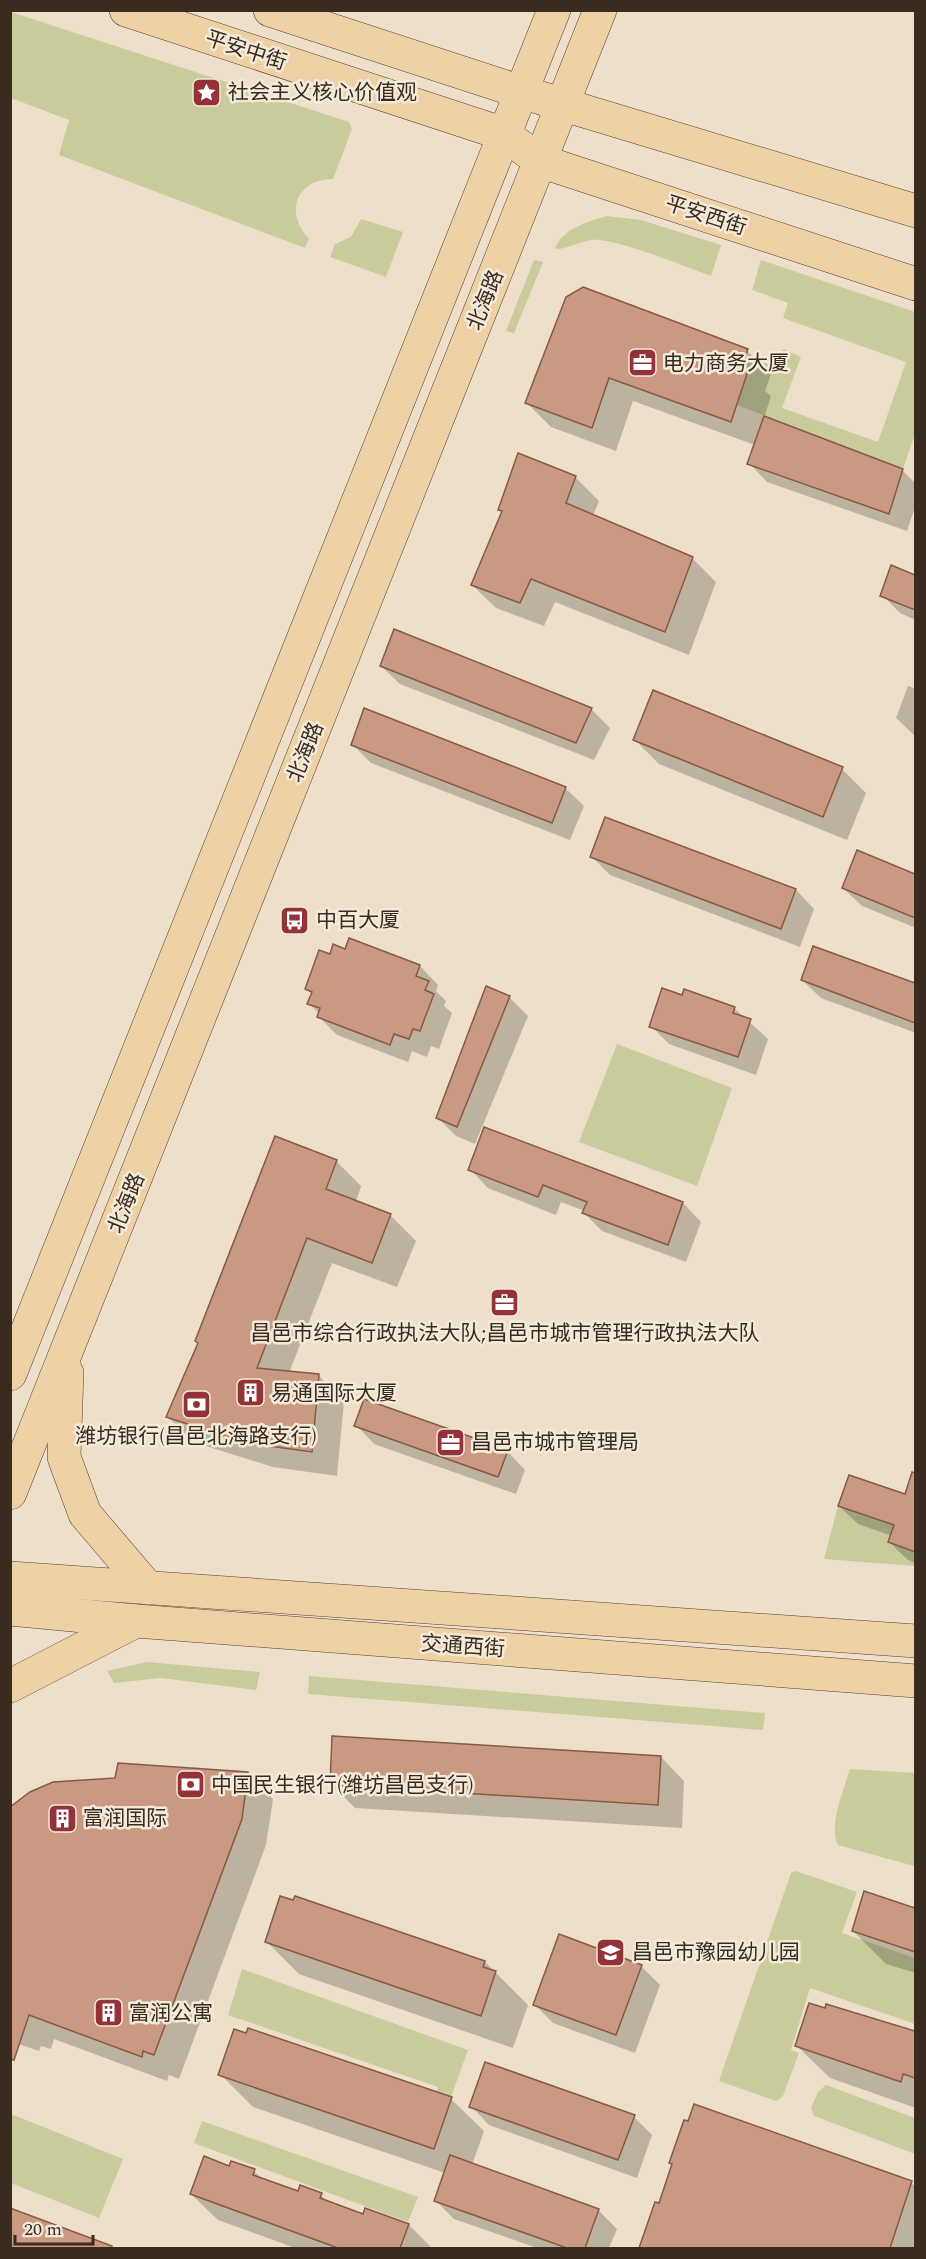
<svg xmlns="http://www.w3.org/2000/svg" width="926" height="2259" viewBox="0 0 926 2259" font-family="Spectral,'Noto Sans SC',serif">
<style>
.green{fill:#c9cb9d}
.shadow{fill:#0003}
.building{fill:#c99a81;stroke:#865a46;stroke-width:1.5}
.lines{fill:none;stroke-linecap:round;stroke-linejoin:round}
.major-casing{stroke:#574032;stroke-width:34}
.major{stroke:#edd1a4;stroke-width:33}
.labels{text-anchor:middle;stroke-width:5;stroke-linejoin:round;paint-order:stroke}
.street-label{font-size:21px;fill:#3a2b21;stroke:#f4ead9}
.poi-label{font-size:21px;fill:#3a2b21;stroke:#f4ead9;text-anchor:start}
</style>
<rect width="100%" height="100%" fill="#eddfc9"/>
<g class="green">
<path d="M 11,12 L 349,122 L 352,129 L 333,179 C 296,179 284,213 309,239 L 305,248 L 59,155 L 69,120 L 11,98 Z"/>
<path d="M 607,216 L 641,220 L 721,245 L 711,276 C 686,267 613,237 591,240 C 578,242 568,249 555,249 C 560,230 589,221 607,216 Z"/>
<path d="M 361,219 L 403,232 L 386,277 L 330,257 L 335,244 L 351,237 Z"/>
<path d="M 534,260 L 543,262 L 514,333 L 506,331 Z"/>
<path d="M 761,260 L 915,312 L 915,434 L 903,469 L 737,405 L 748,372 L 741,369 L 746,356 L 777,367 L 783,349 L 801,357 L 782,408 L 878,442 L 906,362 L 783,318 L 788,303 L 752,290 Z"/>
<path d="M 617,1044 L 732,1088 L 697,1186 L 579,1142 Z"/>
<path d="M 838,1506 L 894,1525 L 888,1542 L 915,1552 L 915,1566 L 824,1559 Z"/>
<path d="M 147,1662 L 260,1672 L 256,1690 L 161,1678 L 114,1683 L 107,1671 Z"/>
<path d="M 309,1676 L 765,1713 L 763,1730 L 308,1694 Z"/>
<path d="M 850,1769 L 915,1773 L 914,1866 L 838,1845 C 828,1826 844,1789 850,1769 Z"/>
<path d="M 796,1871 L 857,1892 L 842,1933 L 915,1958 L 915,2024 L 810,1988 L 791,2050 L 799,2053 L 783,2096 L 776,2101 L 719,2081 L 791,1873 Z"/>
<path d="M 242,1969 L 468,2050 L 451,2097 L 436,2093 L 438,2087 L 228,2015 Z"/>
<path d="M 826,2085 L 915,2118 L 915,2154 L 814,2116 L 811,2108 L 818,2092 Z"/>
<path d="M 11,2114 L 123,2159 L 99,2218 L 11,2183 Z"/>
<path d="M 202,2121 L 418,2197 L 408,2222 L 194,2143 Z"/>
</g>
<g class="shadow">
<path d="M 567,298 L 747,351 L 771,374 L 765,391 L 771,396 L 764,418 L 902,470 L 916,484 L 916,504 L 907,531 L 767,482 L 749,463 L 755,445 L 633,401 L 616,451 L 551,427 L 527,403 Z"/>
<path d="M 575,477 L 599,501 L 593,516 L 692,558 L 716,582 L 689,655 L 555,602 L 544,626 L 496,608 L 472,585 L 503,512 L 500,509 Z"/>
<path d="M 892,567 L 916,577 L 916,620 L 900,613 L 882,595 Z"/>
<path d="M 395,631 L 591,709 L 610,728 L 594,760 L 400,684 L 381,666 Z"/>
<path d="M 908,686 L 916,689 L 916,737 L 896,718 Z"/>
<path d="M 654,692 L 842,769 L 866,793 L 847,840 L 659,764 L 635,740 Z"/>
<path d="M 352,744 L 565,788 L 584,806 L 570,840 L 371,763 Z"/>
<path d="M 858,852 L 916,876 L 916,928 L 862,906 L 843,888 Z"/>
<path d="M 592,857 L 796,890 L 814,909 L 800,947 L 610,875 Z"/>
<path d="M 350,940 L 420,966 L 438,985 L 436,991 L 446,1001 L 444,1006 L 452,1013 L 439,1049 L 431,1046 L 427,1057 L 412,1051 L 408,1062 L 337,1035 L 319,1017 L 320,1014 L 309,1004 L 313,995 L 307,989 L 331,956 L 345,951 Z"/>
<path d="M 814,948 L 916,985 L 916,1033 L 821,998 L 802,980 Z"/>
<path d="M 509,997 L 528,1016 L 475,1144 L 456,1136 L 437,1117 Z"/>
<path d="M 683,997 L 734,1008 L 768,1039 L 756,1075 L 669,1044 L 651,1026 Z"/>
<path d="M 485,1129 L 683,1203 L 701,1222 L 686,1262 L 602,1231 L 584,1213 L 585,1211 L 561,1202 L 556,1215 L 488,1188 L 470,1169 Z"/>
<path d="M 336,1161 L 361,1186 L 356,1202 L 391,1216 L 416,1241 L 397,1287 L 332,1263 L 289,1373 L 319,1376 L 344,1401 L 337,1476 L 273,1467 L 193,1442 L 168,1417 Z"/>
<path d="M 356,1425 L 507,1451 L 525,1470 L 516,1494 L 374,1444 Z"/>
<path d="M 908,1489 L 916,1492 L 916,1563 L 908,1560 L 889,1542 L 892,1536 L 858,1524 L 839,1506 L 906,1496 Z"/>
<path d="M 661,1757 L 684,1781 L 682,1828 L 355,1808 L 331,1784 Z"/>
<path d="M 247,1773 L 273,1799 L 266,1845 L 179,2079 L 169,2075 L 167,2081 L 54,2039 L 51,2049 L 41,2046 L 39,2051 L 10,2041 L 42,1787 L 67,1781 Z"/>
<path d="M 865,1893 L 916,1909 L 916,1973 L 886,1964 L 853,1931 Z"/>
<path d="M 560,1936 L 642,1967 L 660,1985 L 635,2053 L 553,2023 L 534,2004 Z"/>
<path d="M 266,1941 L 485,1962 L 528,2005 L 513,2048 L 299,1974 Z"/>
<path d="M 827,2005 L 916,2033 L 916,2108 L 830,2078 L 797,2046 L 826,2010 Z"/>
<path d="M 220,2074 L 451,2099 L 484,2131 L 472,2165 L 598,2210 L 617,2229 L 609,2248 L 537,2248 L 454,2219 L 435,2200 L 445,2173 L 253,2107 Z"/>
<path d="M 471,2106 L 634,2117 L 652,2135 L 637,2178 L 489,2125 Z"/>
<path d="M 694,2106 L 911,2183 L 916,2187 L 916,2240 L 913,2248 L 641,2248 L 656,2204 L 659,2205 L 673,2166 L 671,2163 Z"/>
<path d="M 230,2167 L 254,2171 L 263,2180 L 298,2193 L 321,2195 L 328,2202 L 364,2215 L 409,2225 L 432,2248 L 295,2248 L 218,2220 L 191,2194 Z"/>
<path d="M 10,2210 L 114,2248 L 10,2248 Z"/>
</g>
<g class="building">
<path d="M 583,287 L 748,349 L 741,369 L 748,371 L 731,422 L 609,378 L 592,428 L 525,403 L 566,297 Z"/>
<path d="M 764,416 L 903,469 L 889,514 L 747,464 Z"/>
<path d="M 518,453 L 576,476 L 566,503 L 693,557 L 665,632 L 531,579 L 520,603 L 471,585 L 502,511 L 498,510 Z"/>
<path d="M 891,565 L 915,575 L 915,610 L 880,596 Z"/>
<path d="M 394,629 L 592,708 L 576,743 L 380,666 Z"/>
<path d="M 653,690 L 843,767 L 823,817 L 633,740 Z"/>
<path d="M 364,708 L 566,787 L 552,823 L 351,745 Z"/>
<path d="M 605,817 L 796,889 L 781,929 L 590,857 Z"/>
<path d="M 857,850 L 915,874 L 915,918 L 842,888 Z"/>
<path d="M 349,938 L 420,965 L 416,976 L 429,981 L 425,990 L 434,994 L 420,1031 L 413,1029 L 409,1039 L 394,1034 L 390,1045 L 317,1017 L 320,1008 L 307,1004 L 312,992 L 305,989 L 319,950 L 330,954 L 333,944 L 345,949 Z"/>
<path d="M 813,946 L 915,983 L 915,1023 L 801,980 Z"/>
<path d="M 486,986 L 510,996 L 457,1127 L 436,1118 Z"/>
<path d="M 662,988 L 682,995 L 684,989 L 735,1007 L 733,1013 L 751,1019 L 738,1057 L 649,1027 Z"/>
<path d="M 484,1127 L 683,1202 L 668,1245 L 582,1213 L 587,1202 L 543,1185 L 538,1197 L 468,1170 Z"/>
<path d="M 275,1136 L 337,1160 L 326,1189 L 391,1214 L 372,1263 L 307,1238 L 257,1368 L 319,1374 L 312,1452 L 246,1443 L 166,1417 L 198,1343 L 195,1341 Z"/>
<path d="M 364,1399 L 508,1450 L 498,1477 L 354,1426 Z"/>
<path d="M 912,1472 L 915,1473 L 915,1552 L 888,1542 L 894,1525 L 838,1506 L 849,1475 L 905,1494 Z"/>
<path d="M 332,1736 L 661,1756 L 658,1805 L 330,1785 Z"/>
<path d="M 118,1763 L 248,1772 L 242,1819 L 154,2055 L 143,2051 L 142,2057 L 29,2015 L 14,2060 L 10,2059 L 10,1807 L 30,1792 L 53,1782 L 115,1778 Z"/>
<path d="M 864,1891 L 915,1908 L 915,1952 L 852,1931 Z"/>
<path d="M 280,1896 L 293,1900 L 295,1896 L 485,1961 L 483,1967 L 496,1971 L 481,2016 L 265,1942 Z"/>
<path d="M 559,1934 L 642,1965 L 616,2035 L 533,2005 Z"/>
<path d="M 809,2003 L 825,2008 L 826,2004 L 915,2031 L 915,2078 L 903,2074 L 901,2082 L 795,2046 Z"/>
<path d="M 248,2028 L 452,2097 L 434,2149 L 218,2075 L 234,2029 L 246,2033 Z"/>
<path d="M 485,2062 L 635,2115 L 618,2160 L 469,2107 Z"/>
<path d="M 694,2104 L 912,2181 L 890,2248 L 639,2248 L 655,2202 L 659,2203 L 672,2164 L 669,2163 L 684,2120 L 688,2121 Z"/>
<path d="M 450,2155 L 599,2209 L 585,2248 L 567,2248 L 434,2201 Z"/>
<path d="M 204,2156 L 229,2166 L 231,2161 L 255,2169 L 253,2175 L 298,2191 L 300,2185 L 322,2193 L 320,2198 L 363,2214 L 365,2208 L 409,2224 L 400,2248 L 338,2248 L 190,2194 Z"/>
<path d="M 10,2208 L 112,2246 L 112,2248 L 10,2248 Z"/>
</g>
<g class="lines">
<defs>
<g id="major">
<path d="M 126,10 L 504,134 L 540,161 L 916,284"/>
<path d="M 270,10 L 521,92 L 916,211"/>
<path d="M 67,1373 L 64,1457 L 85,1514 L 148,1588"/>
<path d="M 10,1374 L 554,10"/>
<path d="M 10,1493 L 600,10"/>
<path d="M 10,1578 L 916,1641"/>
<path d="M 10,1609 L 136,1621 L 916,1681"/>
<path d="M 10,1686 L 136,1621"/>
</g>
</defs>
<use href="#major" class="major-casing"/>
<use href="#major" class="major"/>
</g>
<defs>
<symbol id="sight-square" viewBox="-11 -11 22 22"><rect x="-9" y="-9" width="18" height="18" rx="4" fill="#94323a" stroke="#f4ead9"/><path d="M0-6L1.8-2.2L6-1.7L2.9 1.2L3.7 5.4L0 3.3L-3.7 5.4L-2.9 1.2L-6-1.7L-1.8-2.2Z" fill="#fff"/></symbol>
<symbol id="office-square" viewBox="-11 -11 22 22"><rect x="-9" y="-9" width="18" height="18" rx="4" fill="#94323a" stroke="#f4ead9"/><path d="M-6-3h4V-5.5h4V-3h4V5H-6ZM-1-4.5V-3h2v-1.5ZM-6 0V1H6V0Z" fill="#fff"/></symbol>
<symbol id="bus-square" viewBox="-11 -11 22 22"><rect x="-9" y="-9" width="18" height="18" rx="4" fill="#94323a" stroke="#f4ead9"/><path d="M-5-6H5V4H4V6H2V4H-2V6H-4V4H-5ZM-3.5-4V0h7V-4ZM-3.5 1.2v1.5H-2V1.2ZM2 1.2v1.5H3.5V1.2Z" fill="#fff"/></symbol>
<symbol id="building-square" viewBox="-11 -11 22 22"><rect x="-9" y="-9" width="18" height="18" rx="4" fill="#94323a" stroke="#f4ead9"/><path d="M-4-6H4V6H1V3H-1V6H-4ZM-2.5-4.3h1.7v1.8h-1.7ZM.8-4.3h1.7v1.8H.8ZM-2.5-1h1.7V.8h-1.7ZM.8-1h1.7V.8H.8Z" fill="#fff"/></symbol>
<symbol id="bank-square" viewBox="-11 -11 22 22"><rect x="-9" y="-9" width="18" height="18" rx="4" fill="#94323a" stroke="#f4ead9"/><path d="M-6-4H6V4H-6ZM0-2.3a2.3 2.3 0 1 0 0 4.6a2.3 2.3 0 1 0 0-4.6Z" fill="#fff"/></symbol>
<symbol id="school-square" viewBox="-11 -11 22 22"><rect x="-9" y="-9" width="18" height="18" rx="4" fill="#94323a" stroke="#f4ead9"/><path d="M0-5L7-2L0 1L-7-2ZM-4 1L0 2.5L4 1V4Q0 6-4 4Z" fill="#fff"/></symbol>
</defs>
<g fill-rule="evenodd">
<use href="#sight-square" x="190" y="76" width="33" height="33"/>
<use href="#office-square" x="626" y="346" width="33" height="33"/>
<use href="#bus-square" x="278" y="904" width="33" height="33"/>
<use href="#office-square" x="488" y="1286" width="33" height="33"/>
<use href="#building-square" x="234" y="1376" width="33" height="33"/>
<use href="#bank-square" x="180" y="1388" width="33" height="33"/>
<use href="#office-square" x="434" y="1426" width="33" height="33"/>
<use href="#bank-square" x="174" y="1768" width="33" height="33"/>
<use href="#building-square" x="46" y="1802" width="33" height="33"/>
<use href="#school-square" x="594" y="1936" width="33" height="33"/>
<use href="#building-square" x="92" y="1996" width="33" height="33"/>
</g>
<g class="labels">
<g class="street-label">
<text transform="translate(246 50) rotate(18)" y="7">平安中街</text>
<text transform="translate(706 215) rotate(18)" y="7">平安西街</text>
<text transform="translate(485 300) rotate(-68)" y="7">北海路</text>
<text transform="translate(305 752) rotate(-68)" y="7">北海路</text>
<text transform="translate(126 1203) rotate(-68)" y="7">北海路</text>
<text transform="translate(463 1646) rotate(4)" y="7">交通西街</text>
</g>
<g class="poi-label">
<text x="228" y="99">社会主义核心价值观</text>
<text x="663" y="370">电力商务大厦</text>
<text x="316" y="927">中百大厦</text>
<text x="505" y="1340" text-anchor="middle">昌邑市综合行政执法大队;昌邑市城市管理行政执法大队</text>
<text x="271" y="1400">易通国际大厦</text>
<text x="196" y="1443" text-anchor="middle">潍坊银行(昌邑北海路支行)</text>
<text x="471" y="1449">昌邑市城市管理局</text>
<text x="211" y="1792">中国民生银行(潍坊昌邑支行)</text>
<text x="83" y="1825">富润国际</text>
<text x="632" y="1959">昌邑市豫园幼儿园</text>
<text x="129" y="2020">富润公寓</text>
</g>
</g>
<rect width="926" height="2259" fill="none" stroke="#3a2b21" stroke-width="24"/>
<path d="M15 2235v9h78v-9" fill="none" stroke="#3a2b21" stroke-width="3"/>
<text x="24" y="2235" font-size="18" fill="#3a2b21" stroke="#f4ead9" stroke-width="4.5" paint-order="stroke">20 m</text>
</svg>
